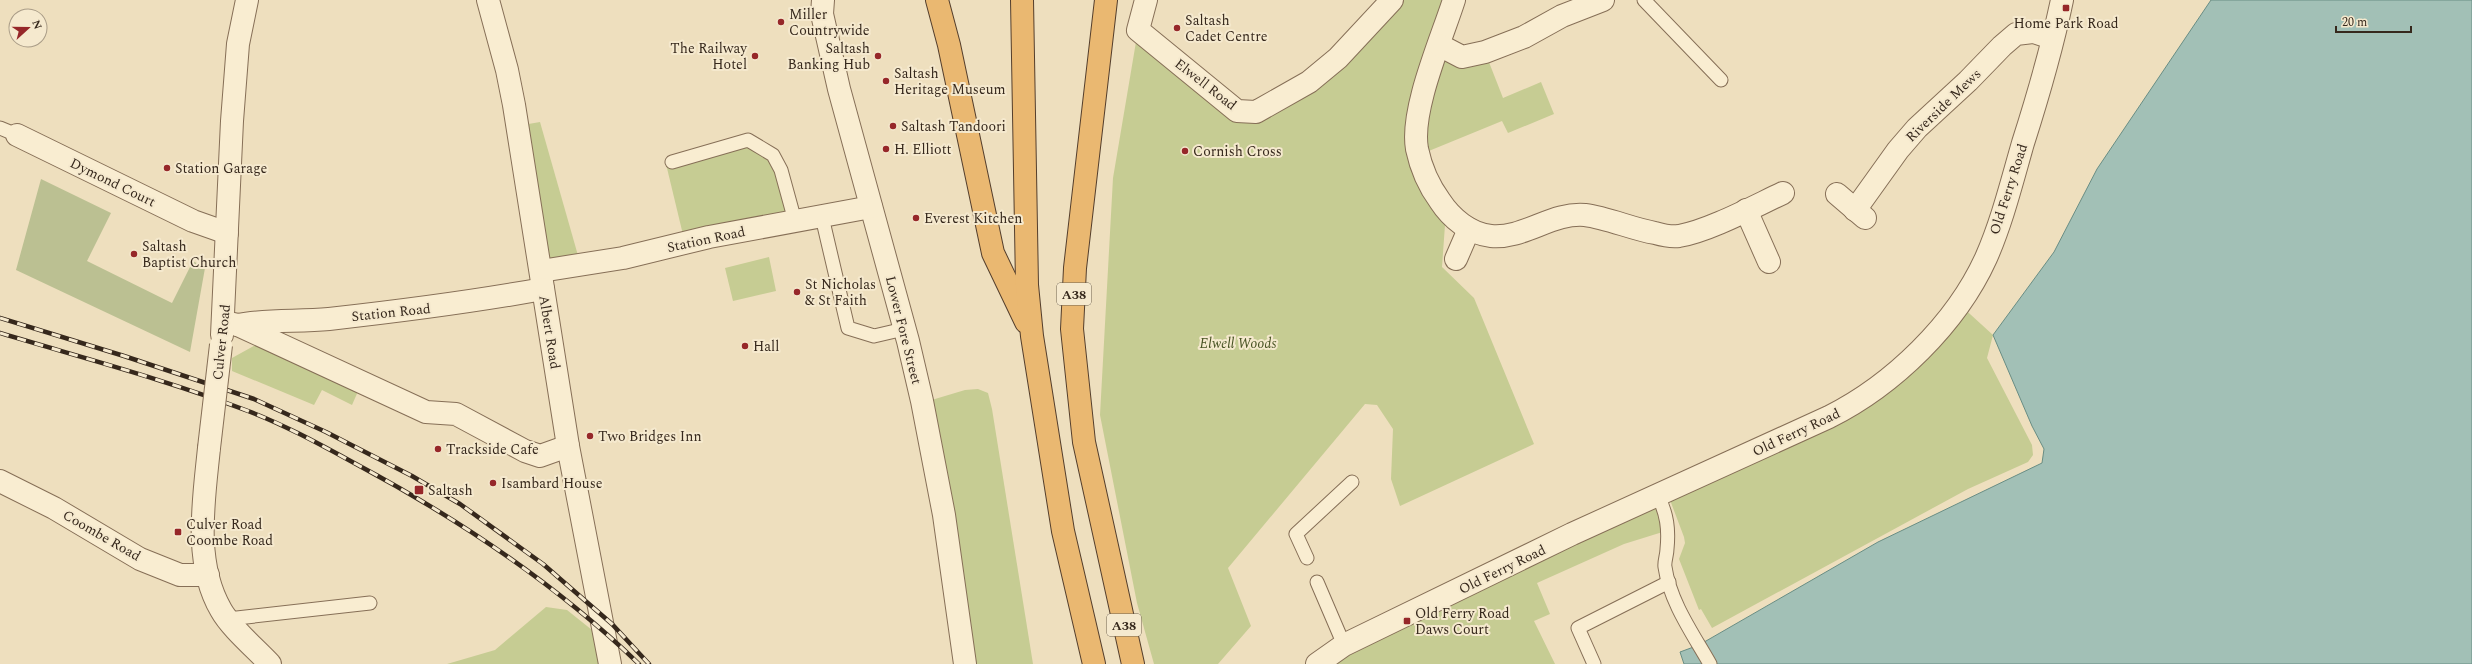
<svg xmlns="http://www.w3.org/2000/svg" width="2472" height="664" viewBox="0 0 2472 664" font-family="Spectral,serif">
<style>
.green{fill:#c6cc93}
.cemetery{fill:#bbc092}
.water{fill:#a2c0b6;stroke:#698d84}
.lines{fill:none;stroke-linecap:round;stroke-linejoin:round}
.service-casing{stroke:#866f57;stroke-width:15}
.minor-casing{stroke:#866f57;stroke-width:24}
.trunk-casing{stroke:#543e2c;stroke-width:24}
.service{stroke:#f9edd1;stroke-width:13}
.minor{stroke:#f9edd1;stroke-width:22}
.trunk{stroke:#eab871;stroke-width:22}
.rail-casing{stroke:#36281c;stroke-width:4.5}
.rail{stroke:#f5e9ce;stroke-width:3;stroke-dasharray:9;stroke-linecap:butt}
.minor-bridge-casing{stroke:#866f57;stroke-width:24;stroke-linecap:butt}
.minor-bridge{stroke:#f9edd1;stroke-width:22}
.poi-dot{fill:#962729;stroke:#f5e9ce;stroke-width:1.5}
.labels{text-anchor:middle;stroke-width:4;stroke-linejoin:round;paint-order:stroke}
.shield{fill:#f5e9ce;stroke:#6f6251;stroke-width:1}
.shield-label{font-size:13px;font-weight:bold;fill:#36281c}
.poi-label{font-size:14px;fill:#36281c;stroke:#f5e9ce;text-anchor:start}
.street-label{font-size:14px;fill:#36281c;stroke:#f5e9ce}
.park-label{font-size:14px;font-style:italic;fill:#475222;stroke:#f5e9ce}
</style>
<rect width="100%" height="100%" fill="#eedfbe"/>
<g class="green">
<path d="M 1392,0 L 1454,0 L 1440,45 L 1485,52 L 1503,98 L 1541,82 L 1554,114 L 1508,133 L 1502,121 L 1419,155 L 1446,211 L 1442,267 L 1474,298 L 1534,444 L 1400,506 L 1391,479 L 1393,429 L 1377,405 L 1365,404 L 1228,568 L 1251,626 L 1218,664 L 1154,664 L 1137,603 L 1100,415 L 1113,178 L 1138,30 L 1256,112 Z"/>
<path d="M 540,122 L 581,266 L 541,271 L 517,126 Z"/>
<path d="M 748,140 L 773,155 L 795,221 L 685,243 L 666,164 Z"/>
<path d="M 769,257 L 776,291 L 733,301 L 725,268 Z"/>
<path d="M 1959,304 L 1993,335 L 1987,358 L 2032,445 L 2033,455 L 2028,462 L 1968,489 L 1712,628 L 1701,609 L 1699,610 L 1679,559 L 1685,543 L 1684,537 L 1667,492 L 1829,417 Z"/>
<path d="M 259,343 L 359,389 L 352,405 L 322,390 L 314,405 L 232,371 L 232,358 Z"/>
<path d="M 978,389 L 988,393 L 992,409 L 1033,664 L 965,664 L 925,402 L 965,390 Z"/>
<path d="M 1658,496 L 1669,530 L 1624,544 L 1537,583 L 1550,614 L 1534,621 L 1555,664 L 1318,664 Z"/>
<path d="M 546,607 L 567,610 L 592,630 L 599,664 L 447,664 L 495,650 Z"/>
</g>
<path class="cemetery" d="M 41,179 L 111,213 L 87,261 L 172,303 L 193,261 L 205,268 L 190,352 L 16,270 Z"/>
<path class="water" d="M 2211,0 L 2472,0 L 2472,664 L 1684,664 L 1680,652 L 1699,645 L 1878,542 L 2042,463 L 2044,449 L 2032,426 L 1993,335 L 2054,252 L 2097,169 Z"/>
<g class="lines">
<defs>
<g id="service">
<path d="M 1644,0 L 1721,80"/>
<path d="M 0,128 L 17,135"/>
<path d="M 672,162 L 748,140 L 773,155 L 781,170 L 795,221"/>
<path d="M 822,217 L 848,328 L 874,336 L 904,329"/>
<path d="M 1658,496 C 1667,514 1669,529 1667,549 C 1667,555 1664,562 1665,567 C 1670,602 1693,634 1710,664"/>
<path d="M 1307,558 L 1296,534 L 1352,482"/>
<path d="M 1317,582 L 1344,645"/>
<path d="M 228,619 L 370,603"/>
<path d="M 1594,664 L 1578,628 L 1669,582"/>
</g>
<g id="minor">
<path d="M 488,0 L 507,70 L 514,105 L 568,446 L 610,664"/>
<path d="M 823,0 L 822,14 L 839,89 L 908,341 L 922,401 L 944,515 L 965,664"/>
<path d="M 1146,0 L 1138,30 L 1237,111 L 1256,112 L 1309,82 L 1338,58 L 1392,0"/>
<path d="M 1454,0 C 1442,38 1410,110 1417,149 C 1421,168 1429,186 1440,201 C 1451,218 1470,234 1491,236 C 1524,239 1552,212 1585,215 C 1608,218 1632,229 1655,233 C 1662,235 1672,237 1679,236 C 1709,231 1755,206 1783,193"/>
<path d="M 1439,45 L 1462,57 L 1485,52 L 1524,37 L 1562,16 L 1603,0"/>
<path d="M 17,135 L 193,221 L 227,233"/>
<path d="M 1837,194 L 1865,218"/>
<path d="M 1746,210 L 1769,262"/>
<path d="M 1855,210 L 1898,150 L 1917,128 L 1968,81 L 2002,46 L 2016,34 L 2034,32 L 2052,38"/>
<path d="M 1456,259 L 1469,229"/>
<path d="M 541,271 L 623,258 L 709,237 L 871,207"/>
<path d="M 224,322 L 238,325 L 426,412 L 456,414 L 525,451 L 540,456 L 568,446"/>
<path d="M 238,325 C 268,319 298,322 329,319 C 401,311 471,302 543,289"/>
<path d="M 222,335 L 232,121 L 238,44 L 247,0"/>
<path d="M 209,448 C 204,499 193,562 221,610 C 231,628 255,648 270,664"/>
<path d="M 0,481 L 54,508 L 140,559 L 180,575 L 208,575"/>
<path d="M 1317,664 L 1344,645 L 1572,534 L 1829,417 C 1893,385 1956,324 1986,258 C 2002,222 2012,181 2023,143 C 2038,96 2052,48 2062,0"/>
</g>
<g id="trunk">
<path d="M 937,0 L 949,45 L 993,253 L 1026,322"/>
<path d="M 1022,0 L 1027,285 L 1032,336 L 1063,531 L 1094,664"/>
<path d="M 1106,0 L 1075,268 L 1072,329 L 1084,442 L 1133,664"/>
</g>
</defs>
<use href="#service" class="service-casing"/>
<use href="#minor" class="minor-casing"/>
<use href="#trunk" class="trunk-casing"/>
<use href="#service" class="service"/>
<use href="#minor" class="minor"/>
<use href="#trunk" class="trunk"/>
<defs>
<g id="rail">
<path d="M 0,318 L 124,356 L 254,399 L 326,432 L 412,476 L 460,504 L 543,564 L 612,624 L 649,664"/>
<path d="M 0,333 C 83,358 167,380 248,411 C 285,425 321,445 356,464 C 457,518 556,584 639,664"/>
</g>
</defs>
<use href="#rail" class="rail-casing"/>
<use href="#rail" class="rail"/>
<defs>
<path id="minor-bridge" d="M 209,448 L 221,345"/>
</defs>
<use href="#minor-bridge" class="minor-bridge-casing"/>
<use href="#minor-bridge" class="minor-bridge"/>
</g>
<g class="poi-dot">
<rect x="2062" y="4" width="8" height="8" rx="2"/>
<circle cx="781" cy="22" r="4"/>
<circle cx="1177" cy="28" r="4"/>
<circle cx="755" cy="56" r="4"/>
<circle cx="878" cy="56" r="4"/>
<circle cx="886" cy="81" r="4"/>
<circle cx="893" cy="126" r="4"/>
<circle cx="886" cy="149" r="4"/>
<circle cx="1185" cy="151" r="4"/>
<circle cx="167" cy="168" r="4"/>
<circle cx="916" cy="218" r="4"/>
<circle cx="134" cy="254" r="4"/>
<circle cx="797" cy="292" r="4"/>
<circle cx="745" cy="346" r="4"/>
<circle cx="590" cy="436" r="4"/>
<circle cx="438" cy="449" r="4"/>
<circle cx="493" cy="483" r="4"/>
<rect x="414" y="485" width="10" height="10" rx="2"/>
<rect x="174" y="528" width="8" height="8" rx="2"/>
<rect x="1403" y="617" width="8" height="8" rx="2"/>
</g>
<g class="labels">
<g class="shield">
<rect x="1057" y="283" width="34" height="22" rx="3"/>
<rect x="1107" y="614" width="34" height="22" rx="3"/>
</g>
<g class="shield-label">
<text x="1074" y="299">A38</text>
<text x="1124" y="630">A38</text>
</g>
<g class="poi-label">
<text x="789" y="19">Miller<tspan x="789" dy="16">Countrywide</tspan></text>
<text x="1185" y="25">Saltash<tspan x="1185" dy="16">Cadet Centre</tspan></text>
<text x="2066" y="28" text-anchor="middle">Home Park Road</text>
<text x="747" y="53" text-anchor="end">The Railway<tspan x="747" dy="16">Hotel</tspan></text>
<text x="870" y="53" text-anchor="end">Saltash<tspan x="870" dy="16">Banking Hub</tspan></text>
<text x="894" y="78">Saltash<tspan x="894" dy="16">Heritage Museum</tspan></text>
<text x="901" y="131">Saltash Tandoori</text>
<text x="894" y="154">H. Elliott</text>
<text x="1193" y="156">Cornish Cross</text>
<text x="175" y="173">Station Garage</text>
<text x="924" y="223">Everest Kitchen</text>
<text x="142" y="251">Saltash<tspan x="142" dy="16">Baptist Church</tspan></text>
<text x="805" y="289">St Nicholas<tspan x="805" dy="16">&amp; St Faith</tspan></text>
<text x="753" y="351">Hall</text>
<text x="598" y="441">Two Bridges Inn</text>
<text x="446" y="454">Trackside Cafe</text>
<text x="501" y="488">Isambard House</text>
<text x="428" y="495">Saltash</text>
<text x="186" y="529">Culver Road<tspan x="186" dy="16">Coombe Road</tspan></text>
<text x="1415" y="618">Old Ferry Road<tspan x="1415" dy="16">Daws Court</tspan></text>
</g>
<g class="street-label">
<text transform="translate(1206 84) rotate(38)" y="5">Elwell Road</text>
<text transform="translate(1943 105) rotate(-44)" y="5">Riverside Mews</text>
<text transform="translate(113 182) rotate(26)" y="5">Dymond Court</text>
<text transform="translate(2008 189) rotate(-72)" y="5">Old Ferry Road</text>
<text transform="translate(706 239) rotate(-12)" y="5">Station Road</text>
<text transform="translate(391 312) rotate(-6)" y="5">Station Road</text>
<text transform="translate(904 330) rotate(76)" y="5">Lower Fore Street</text>
<text transform="translate(550 332) rotate(81)" y="5">Albert Road</text>
<text transform="translate(221 342) rotate(-84)" y="5">Culver Road</text>
<text transform="translate(1796 432) rotate(-25)" y="5">Old Ferry Road</text>
<text transform="translate(102 535) rotate(30)" y="5">Coombe Road</text>
<text transform="translate(1502 569) rotate(-26)" y="5">Old Ferry Road</text>
</g>
<g class="park-label">
<text x="1238" y="348">Elwell Woods</text>
</g>
</g>
<g transform="translate(28 28) rotate(69)"><circle r="19" fill="#f5e9ce" stroke="#a99c87"/>
<path d="M0-3L7 15L0 10L-7 15Z" fill="#962729"/>
<text y="-6" font-size="11" font-weight="bold" text-anchor="middle" fill="#36281c">N</text>
</g>
<path d="M2336 26v6h75v-6" fill="none" stroke="#36281c" stroke-width="2"/>
<text x="2342" y="26" font-size="12" fill="#36281c" stroke="#f5e9ce" stroke-width="3" paint-order="stroke">20 m</text>
</svg>
